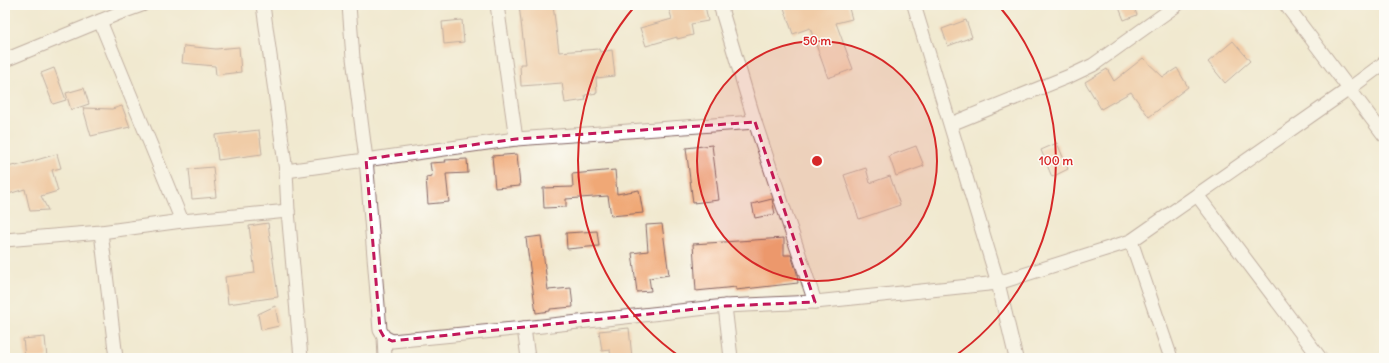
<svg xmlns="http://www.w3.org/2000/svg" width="1389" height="363" viewBox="0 0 1389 363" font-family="Delius,sans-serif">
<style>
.building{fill:#f0a876}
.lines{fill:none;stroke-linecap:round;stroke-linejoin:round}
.street-casing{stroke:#846665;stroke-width:15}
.street{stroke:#fff;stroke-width:13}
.marked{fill:none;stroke:#c2185b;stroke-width:3;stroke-dasharray:8 5;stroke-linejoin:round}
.ring{fill:none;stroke:#d62828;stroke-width:2}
.centre{fill:#d62828;stroke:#fdfcf7;stroke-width:2}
.ring-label{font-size:12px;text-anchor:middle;font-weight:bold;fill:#d62828;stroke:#fdfcf7;stroke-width:3;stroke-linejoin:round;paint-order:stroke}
</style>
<rect width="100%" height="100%" fill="#fdfcf7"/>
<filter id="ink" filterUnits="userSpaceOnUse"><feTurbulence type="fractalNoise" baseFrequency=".025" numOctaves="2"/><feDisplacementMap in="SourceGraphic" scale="8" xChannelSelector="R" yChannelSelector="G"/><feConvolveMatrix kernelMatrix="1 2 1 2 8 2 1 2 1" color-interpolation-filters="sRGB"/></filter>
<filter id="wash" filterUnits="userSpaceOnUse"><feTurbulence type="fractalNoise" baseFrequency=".012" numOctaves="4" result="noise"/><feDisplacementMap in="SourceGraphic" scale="16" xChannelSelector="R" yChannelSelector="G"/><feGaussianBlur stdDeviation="0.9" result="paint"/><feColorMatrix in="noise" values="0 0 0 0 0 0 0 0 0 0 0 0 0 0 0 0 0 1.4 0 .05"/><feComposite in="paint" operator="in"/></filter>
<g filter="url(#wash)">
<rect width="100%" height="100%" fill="#f1e9d0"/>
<g id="blocks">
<g class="building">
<path d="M 519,5 L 553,5 L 559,52 L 599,49 L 600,52 L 612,50 L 615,76 L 596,78 L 597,93 L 585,95 L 586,100 L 565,103 L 562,83 L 521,86 L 520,64 L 526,64 Z"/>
<path d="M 684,5 L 705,5 L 708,21 L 691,24 L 693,35 L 677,39 L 677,37 L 646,46 L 640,28 L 672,19 L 669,9 Z"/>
<path d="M 783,5 L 848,5 L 852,19 L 836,23 L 853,69 L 828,78 L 810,28 L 793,34 Z"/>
<path d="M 1118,5 L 1133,5 L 1137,15 L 1124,20 Z"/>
<path d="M 462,20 L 464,42 L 444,44 L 442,22 Z"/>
<path d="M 966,20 L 972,37 L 948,46 L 942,29 Z"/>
<path d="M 1233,41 L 1250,61 L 1225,83 L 1208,62 Z"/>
<path d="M 184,46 L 216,49 L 239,47 L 241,72 L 216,75 L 215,66 L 182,63 Z"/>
<path d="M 1143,58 L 1163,77 L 1177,68 L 1188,87 L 1149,117 L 1131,92 L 1101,109 L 1085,82 L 1107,69 L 1114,81 Z"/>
<path d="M 54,68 L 66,100 L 53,104 L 41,73 Z"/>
<path d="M 84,88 L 89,104 L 71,110 L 66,93 Z"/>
<path d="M 122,106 L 130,127 L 91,136 L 83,108 L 112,109 Z"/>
<path d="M 259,130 L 262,154 L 218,160 L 215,135 Z"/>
<path d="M 1057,143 L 1068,169 L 1052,177 L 1041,150 Z"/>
<path d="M 712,145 L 719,200 L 693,203 L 686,148 Z"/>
<path d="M 916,146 L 924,166 L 896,176 L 889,156 Z"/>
<path d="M 57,154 L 61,168 L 52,170 L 58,191 L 41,196 L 48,210 L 30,211 L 25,189 L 5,195 L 5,168 L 15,165 L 16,166 Z"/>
<path d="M 517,154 L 520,186 L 495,188 L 492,156 Z"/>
<path d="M 467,159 L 468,173 L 446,174 L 449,202 L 428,204 L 426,177 L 432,176 L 430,163 L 446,162 L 445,160 Z"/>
<path d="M 213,167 L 216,197 L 192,199 L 189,169 Z"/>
<path d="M 866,168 L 870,183 L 890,176 L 900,205 L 859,219 L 844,175 Z"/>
<path d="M 615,170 L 617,194 L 639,190 L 643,213 L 611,216 L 608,196 L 566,199 L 566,207 L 544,208 L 543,188 L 573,187 L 572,174 Z"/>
<path d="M 772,199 L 775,214 L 755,218 L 752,204 Z"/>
<path d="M 268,223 L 278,297 L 228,304 L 225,277 L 255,273 L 249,226 Z"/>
<path d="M 662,224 L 669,275 L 649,278 L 651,291 L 637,292 L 632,253 L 648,251 L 646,225 Z"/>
<path d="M 597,231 L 599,246 L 567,249 L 566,233 Z"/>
<path d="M 541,236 L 548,290 L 571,288 L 573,307 L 550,309 L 550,311 L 536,313 L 526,238 Z"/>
<path d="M 784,238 L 784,255 L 791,255 L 797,273 L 798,283 L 736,290 L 736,287 L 696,291 L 693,244 Z"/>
<path d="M 275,306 L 279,326 L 261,330 L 258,314 Z"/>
<path d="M 629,328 L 632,358 L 611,358 L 610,350 L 602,351 L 599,331 Z"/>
<path d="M 45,337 L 47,358 L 25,358 L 23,339 Z"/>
</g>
</g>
</g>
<g filter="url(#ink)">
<use href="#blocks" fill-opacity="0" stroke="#846665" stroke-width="1"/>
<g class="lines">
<defs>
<g id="street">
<path d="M 263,5 L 286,171 L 288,211 L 301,358"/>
<path d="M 349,5 L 353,58 L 366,159 L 380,330 L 384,337 L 385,358"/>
<path d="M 497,5 L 516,139"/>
<path d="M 720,5 L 755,122 L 815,302"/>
<path d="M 914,5 L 998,283 L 1016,358"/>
<path d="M 1286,5 L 1384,135"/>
<path d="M 100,21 L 182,221"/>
<path d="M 5,60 L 117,14 L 142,5"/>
<path d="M 951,124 L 1072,75 L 1093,65 L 1177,5"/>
<path d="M 286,171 L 516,139 L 755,122"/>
<path d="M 1197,195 L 1320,358"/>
<path d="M 101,232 L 116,358"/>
<path d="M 5,240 L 101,232 L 182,221 L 288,211"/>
<path d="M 1131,241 L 1171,358"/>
<path d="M 725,306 L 731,358"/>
<path d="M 524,328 L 528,358"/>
<path d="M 384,337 L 392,341 L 524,328 L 725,306 L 815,302 L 998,283 L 1131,241 L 1349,89 L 1384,63"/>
</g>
</defs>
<use href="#street" class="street-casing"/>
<use href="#street" class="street"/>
</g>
</g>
<path d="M0 0H1389V363H0ZM 755,122 L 815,302 L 725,306 L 392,341 L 384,337 L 380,330 L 366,159 L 516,139 Z" fill="#f1e9d0" fill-opacity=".55" fill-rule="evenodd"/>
<path class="marked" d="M 755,122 L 815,302 L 725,306 L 392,341 L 384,337 L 380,330 L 366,159 L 516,139 Z"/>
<circle cx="817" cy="161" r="120" fill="#d62828" fill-opacity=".12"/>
<g class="ring">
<circle cx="817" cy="161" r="120"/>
<path d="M682 358A239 239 0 0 1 635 6M999 6A239 239 0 0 1 952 358"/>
</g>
<circle cx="817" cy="161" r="6" class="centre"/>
<g class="ring-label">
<text x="817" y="45">50 m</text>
<text x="1056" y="165">100 m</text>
</g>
<rect width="1389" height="363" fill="none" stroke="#fdfcf7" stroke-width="20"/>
</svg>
